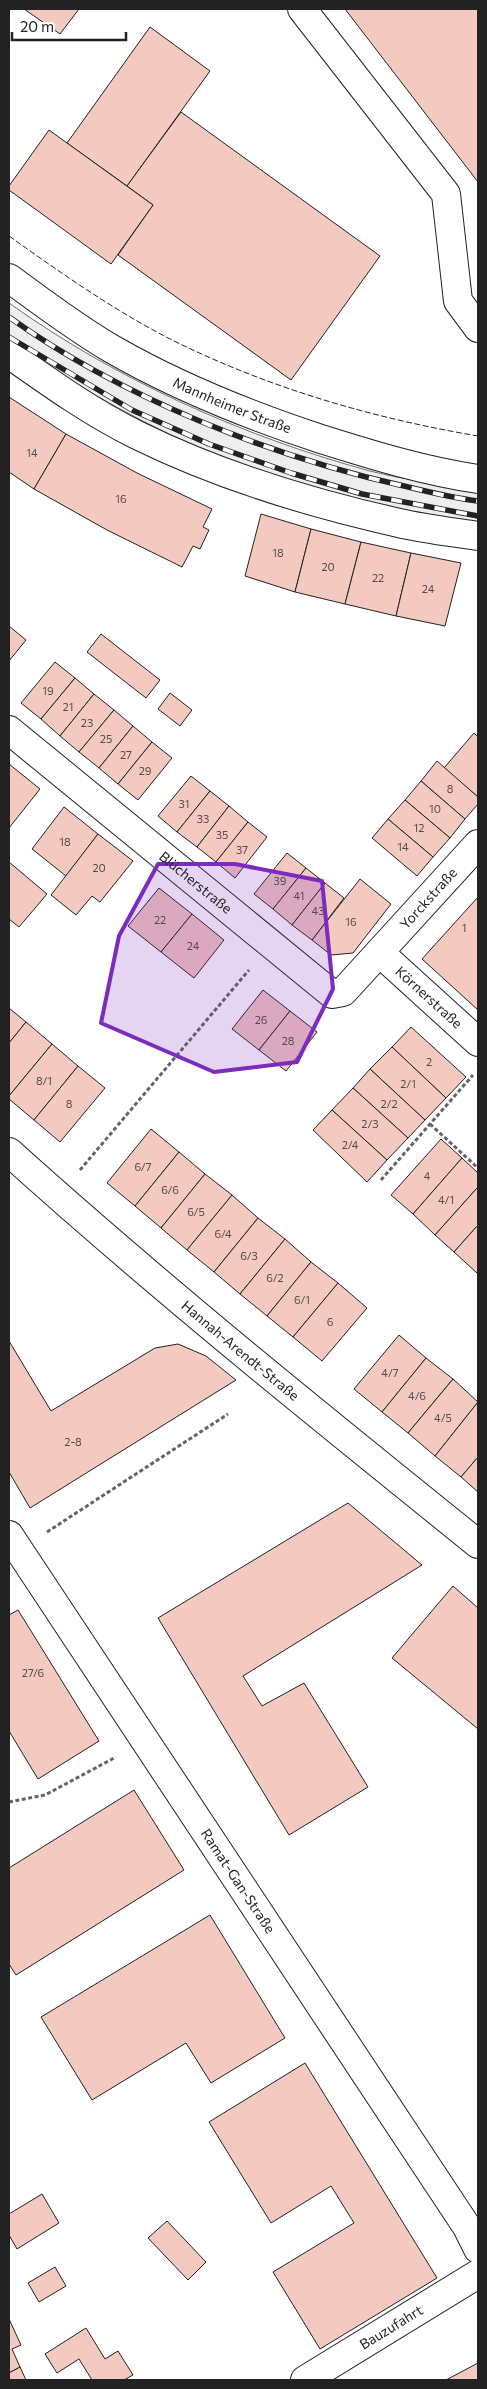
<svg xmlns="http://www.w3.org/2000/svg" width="487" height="2389" viewBox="0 0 487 2389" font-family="Commissioner,sans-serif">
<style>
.green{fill:#eee;stroke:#6f6f6f}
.building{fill:#f3c9c0;stroke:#222}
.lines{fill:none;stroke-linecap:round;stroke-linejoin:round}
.minor-casing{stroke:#222;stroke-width:30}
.major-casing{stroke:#222;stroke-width:30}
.path{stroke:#646464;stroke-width:3;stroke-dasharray:4 2.5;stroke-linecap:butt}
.minor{stroke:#fff;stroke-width:28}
.major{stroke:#fff;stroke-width:28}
.rail-casing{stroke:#222;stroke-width:5.5}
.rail{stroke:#fff;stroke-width:4;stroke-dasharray:11;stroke-linecap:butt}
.fence{stroke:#222;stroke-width:1;stroke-dasharray:6 2.5;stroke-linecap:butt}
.marked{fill:#7b2cbf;fill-opacity:0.2;stroke:#7b2cbf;stroke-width:4;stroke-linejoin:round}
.labels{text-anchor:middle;stroke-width:4;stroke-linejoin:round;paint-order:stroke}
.number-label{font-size:11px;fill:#564c4a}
.street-label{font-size:14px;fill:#222;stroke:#fff}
</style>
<rect width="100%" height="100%" fill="#fff"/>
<path class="green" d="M 9,303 C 117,380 242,436 370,471 C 405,480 443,484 478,490 L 478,523 C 413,511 345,503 282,481 C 185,448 95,398 9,343 Z"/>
<g class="building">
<path d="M 24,9 L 79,9 L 60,34 Z"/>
<path d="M 345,9 L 478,9 L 478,182 Z"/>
<path d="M 150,27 L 210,71 L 127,186 L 67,143 Z"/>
<path d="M 181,112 L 380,256 L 291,380 L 118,255 L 153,205 L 127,186 Z"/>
<path d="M 49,130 L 153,205 L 111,264 L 9,190 L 9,186 Z"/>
<path d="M 9,397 L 66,434 L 34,489 L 9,472 Z"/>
<path d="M 66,434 L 137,473 L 212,509 L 203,527 L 209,530 L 200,549 L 193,546 L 182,567 L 107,530 L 34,489 Z"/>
<path d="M 261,514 L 311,529 L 295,592 L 245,576 Z"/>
<path d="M 311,529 L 361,542 L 345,604 L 295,592 Z"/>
<path d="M 361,542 L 411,553 L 396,616 L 345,604 Z"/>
<path d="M 411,553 L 461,563 L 445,626 L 396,616 Z"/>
<path d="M 9,626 L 26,640 L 9,661 Z"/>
<path d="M 101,634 L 160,680 L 146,698 L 87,652 Z"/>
<path d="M 55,662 L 75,678 L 41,719 L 21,703 Z"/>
<path d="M 75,678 L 94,694 L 60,736 L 41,719 Z"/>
<path d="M 170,693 L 192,710 L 180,726 L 158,709 Z"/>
<path d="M 94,694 L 114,710 L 79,752 L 60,736 Z"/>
<path d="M 114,710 L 133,726 L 99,768 L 79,752 Z"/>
<path d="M 133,726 L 152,742 L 118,784 L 99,768 Z"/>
<path d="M 474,733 L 478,737 L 478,797 L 444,768 Z"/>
<path d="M 152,742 L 172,758 L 138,800 L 118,784 Z"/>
<path d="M 437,761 L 478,797 L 478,804 L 465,819 L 421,781 Z"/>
<path d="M 9,764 L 40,789 L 9,828 Z"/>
<path d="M 191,776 L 210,791 L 177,832 L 158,816 Z"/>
<path d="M 421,781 L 465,819 L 450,838 L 405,800 Z"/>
<path d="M 210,791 L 229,806 L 197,847 L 177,832 Z"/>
<path d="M 405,800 L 450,838 L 433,857 L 388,819 Z"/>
<path d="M 229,806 L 248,822 L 216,862 L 197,847 Z"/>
<path d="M 64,807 L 98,834 L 66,876 L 32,849 Z"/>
<path d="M 388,819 L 433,857 L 417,876 L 372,838 Z"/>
<path d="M 248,822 L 267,837 L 235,878 L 216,862 Z"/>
<path d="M 98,834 L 133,861 L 100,902 L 92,896 L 76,915 L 51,895 Z"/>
<path d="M 287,853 L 306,868 L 273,909 L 254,894 Z"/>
<path d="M 9,862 L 47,894 L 19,927 L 9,919 Z"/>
<path d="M 306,868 L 325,883 L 292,925 L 273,909 Z"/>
<path d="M 360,879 L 391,904 L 353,953 L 331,955 L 312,940 Z"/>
<path d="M 325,883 L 344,898 L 312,940 L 292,925 Z"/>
<path d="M 159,888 L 192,914 L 161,952 L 128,926 Z"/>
<path d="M 478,897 L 478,1010 L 422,959 Z"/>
<path d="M 192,914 L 224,940 L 194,978 L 161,952 Z"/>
<path d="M 263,990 L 290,1011 L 259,1050 L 232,1029 Z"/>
<path d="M 9,1008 L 26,1022 L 9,1043 Z"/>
<path d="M 290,1011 L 317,1032 L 286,1071 L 259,1050 Z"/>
<path d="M 26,1022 L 52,1044 L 9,1096 L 9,1043 Z"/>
<path d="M 411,1027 L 466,1077 L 446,1098 L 392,1047 Z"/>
<path d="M 52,1044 L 78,1066 L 34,1120 L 9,1099 L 9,1096 Z"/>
<path d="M 392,1047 L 446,1098 L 425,1120 L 370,1069 Z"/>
<path d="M 78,1066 L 105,1088 L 60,1142 L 34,1120 Z"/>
<path d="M 370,1069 L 425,1120 L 408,1138 L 353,1088 Z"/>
<path d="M 353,1088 L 408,1138 L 387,1160 L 332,1110 Z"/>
<path d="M 332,1110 L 387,1160 L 367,1182 L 313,1130 Z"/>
<path d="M 151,1129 L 179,1152 L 135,1206 L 107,1183 Z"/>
<path d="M 441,1139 L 462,1158 L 413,1214 L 391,1195 Z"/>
<path d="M 179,1152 L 205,1174 L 161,1228 L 135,1206 Z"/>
<path d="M 462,1158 L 478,1173 L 478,1187 L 435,1235 L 413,1214 Z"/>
<path d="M 205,1174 L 232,1195 L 187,1250 L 161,1228 Z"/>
<path d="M 478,1187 L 478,1225 L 454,1252 L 435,1235 Z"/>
<path d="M 232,1195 L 258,1218 L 214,1272 L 187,1250 Z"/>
<path d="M 258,1218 L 285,1239 L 240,1294 L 214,1272 Z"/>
<path d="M 478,1225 L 478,1271 L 477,1273 L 454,1252 Z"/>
<path d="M 285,1239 L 311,1262 L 267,1316 L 240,1294 Z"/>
<path d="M 311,1262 L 338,1283 L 293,1337 L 267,1316 Z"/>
<path d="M 338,1283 L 367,1308 L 322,1361 L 293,1337 Z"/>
<path d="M 399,1335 L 426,1358 L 382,1412 L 354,1389 Z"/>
<path d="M 9,1341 L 51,1411 L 155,1348 L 178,1344 L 206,1356 L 236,1380 L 30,1508 L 9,1472 Z"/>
<path d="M 426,1358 L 453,1379 L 408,1433 L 382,1412 Z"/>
<path d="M 453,1379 L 478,1402 L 435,1456 L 408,1433 Z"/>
<path d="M 478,1402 L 478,1457 L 461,1477 L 435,1456 Z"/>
<path d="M 478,1457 L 478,1492 L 461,1477 Z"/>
<path d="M 348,1503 L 422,1565 L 243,1676 L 262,1706 L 304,1683 L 368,1787 L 289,1835 L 158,1618 Z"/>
<path d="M 453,1586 L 478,1608 L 478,1729 L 392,1658 Z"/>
<path d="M 18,1610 L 99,1741 L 38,1779 L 9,1731 L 9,1615 Z"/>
<path d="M 134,1790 L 184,1870 L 16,1975 L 9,1964 L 9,1868 Z"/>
<path d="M 210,1915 L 285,2038 L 211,2083 L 186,2043 L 92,2100 L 41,2017 Z"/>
<path d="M 305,2063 L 437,2278 L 320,2349 L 273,2272 L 354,2223 L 331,2186 L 271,2223 L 209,2122 Z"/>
<path d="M 42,2194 L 59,2223 L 17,2249 L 9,2235 L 9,2214 Z"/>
<path d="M 167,2221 L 206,2262 L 188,2280 L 148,2238 Z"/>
<path d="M 55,2267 L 66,2286 L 39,2302 L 28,2283 Z"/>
<path d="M 9,2319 L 21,2345 L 12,2349 L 20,2367 L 9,2373 Z"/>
<path d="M 86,2328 L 105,2359 L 118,2351 L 133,2375 L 124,2380 L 92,2380 L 79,2359 L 57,2373 L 45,2354 Z"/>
<path d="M 478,2363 L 478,2380 L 446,2380 Z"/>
<path d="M 20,2367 L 26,2380 L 9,2380 L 9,2373 Z"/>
</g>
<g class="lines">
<defs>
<g id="minor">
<path d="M 302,9 L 446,194 L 458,301 L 478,328"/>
<path id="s1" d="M 9,730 L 332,994 L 343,992 L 478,844"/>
<path id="s2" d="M 380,953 L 478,1042"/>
<path id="s3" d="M 9,1152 C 160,1288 319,1416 478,1544"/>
<path id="s4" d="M 9,1535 L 467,2227 L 478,2249"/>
<path id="s5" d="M 305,2380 L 478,2274"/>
</g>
<g id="major">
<path id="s6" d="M 9,278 C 43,303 76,328 112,349 C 178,387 248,415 321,439 C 372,455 424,471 478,479"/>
<path d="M 9,354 C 50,383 92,413 137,435 C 220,476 310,503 399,523 C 425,529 452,532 478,536"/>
</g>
</defs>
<use href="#minor" class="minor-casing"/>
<use href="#major" class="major-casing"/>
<g class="path">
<path d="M 430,1124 L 478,1168"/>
<path d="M 80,1170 L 249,970"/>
<path d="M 381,1180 L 473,1075"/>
<path d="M 47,1532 L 228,1414"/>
<path d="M 9,1802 L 45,1795 L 116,1757"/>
</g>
<use href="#minor" class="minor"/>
<use href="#major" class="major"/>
<defs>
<g id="rail">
<path d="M 9,317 C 121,397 269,456 404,486 C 429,492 453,498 478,501"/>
<path d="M 9,337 L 132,410 L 209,444 L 291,473 L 362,494 L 478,516"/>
</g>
</defs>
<use href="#rail" class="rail-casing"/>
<use href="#rail" class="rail"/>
<path class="fence" d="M 9,236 C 61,273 115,311 172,340 C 269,388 372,418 478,436"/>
</g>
<path class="marked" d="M 158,864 L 235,864 L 322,881 L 333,989 L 297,1062 L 214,1072 L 101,1023 L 119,936 Z"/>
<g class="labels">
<g class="number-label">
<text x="32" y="457">14</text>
<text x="121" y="503">16</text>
<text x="278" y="557">18</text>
<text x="328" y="571">20</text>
<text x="378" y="582">22</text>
<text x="428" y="593">24</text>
<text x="48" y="695">19</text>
<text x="68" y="711">21</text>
<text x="87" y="727">23</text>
<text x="106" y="743">25</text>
<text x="126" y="759">27</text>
<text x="145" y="775">29</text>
<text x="450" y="793">8</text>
<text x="184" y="808">31</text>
<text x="435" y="813">10</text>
<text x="203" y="823">33</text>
<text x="419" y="832">12</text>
<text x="222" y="839">35</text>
<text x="65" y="846">18</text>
<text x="403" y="851">14</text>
<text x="242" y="854">37</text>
<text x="99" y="872">20</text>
<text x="280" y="885">39</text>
<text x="299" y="900">41</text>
<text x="318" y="915">43</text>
<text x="160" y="924">22</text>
<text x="351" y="926">16</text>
<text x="464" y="932">1</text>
<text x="193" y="950">24</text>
<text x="261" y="1024">26</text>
<text x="288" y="1045">28</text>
<text x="429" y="1066">2</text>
<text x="44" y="1085">8/1</text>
<text x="408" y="1088">2/1</text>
<text x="69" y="1108">8</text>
<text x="389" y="1108">2/2</text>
<text x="370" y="1128">2/3</text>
<text x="350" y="1149">2/4</text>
<text x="143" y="1171">6/7</text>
<text x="427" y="1180">4</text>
<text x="170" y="1194">6/6</text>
<text x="446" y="1204">4/1</text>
<text x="196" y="1216">6/5</text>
<text x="223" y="1238">6/4</text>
<text x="249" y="1260">6/3</text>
<text x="275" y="1282">6/2</text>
<text x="302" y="1304">6/1</text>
<text x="330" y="1326">6</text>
<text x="390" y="1377">4/7</text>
<text x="417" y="1400">4/6</text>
<text x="443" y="1422">4/5</text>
<text x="73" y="1446">2-8</text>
<text x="33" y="1677">27/6</text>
</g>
<g class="street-label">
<text dy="5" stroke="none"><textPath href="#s6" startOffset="258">Mannheimer Straße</textPath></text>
<text dy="5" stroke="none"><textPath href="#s1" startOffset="241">Blücherstraße</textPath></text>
<text dy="5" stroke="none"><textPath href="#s1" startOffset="555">Yorckstraße</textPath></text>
<text dy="5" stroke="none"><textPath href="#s2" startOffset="66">Körnerstraße</textPath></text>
<text dy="5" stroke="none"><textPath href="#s3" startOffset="305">Hannah-Arendt-Straße</textPath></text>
<text dy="5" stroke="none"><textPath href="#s4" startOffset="415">Ramat-Gan-Straße</textPath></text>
<text dy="5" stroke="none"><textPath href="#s5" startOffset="101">Bauzufahrt</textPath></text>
</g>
</g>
<rect width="487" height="2389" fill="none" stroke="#222222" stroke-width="20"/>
<path d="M12 32v8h114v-8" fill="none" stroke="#222222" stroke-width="2.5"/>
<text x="20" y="32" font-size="15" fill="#222222" stroke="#ffffff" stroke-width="4" paint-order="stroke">20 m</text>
</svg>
